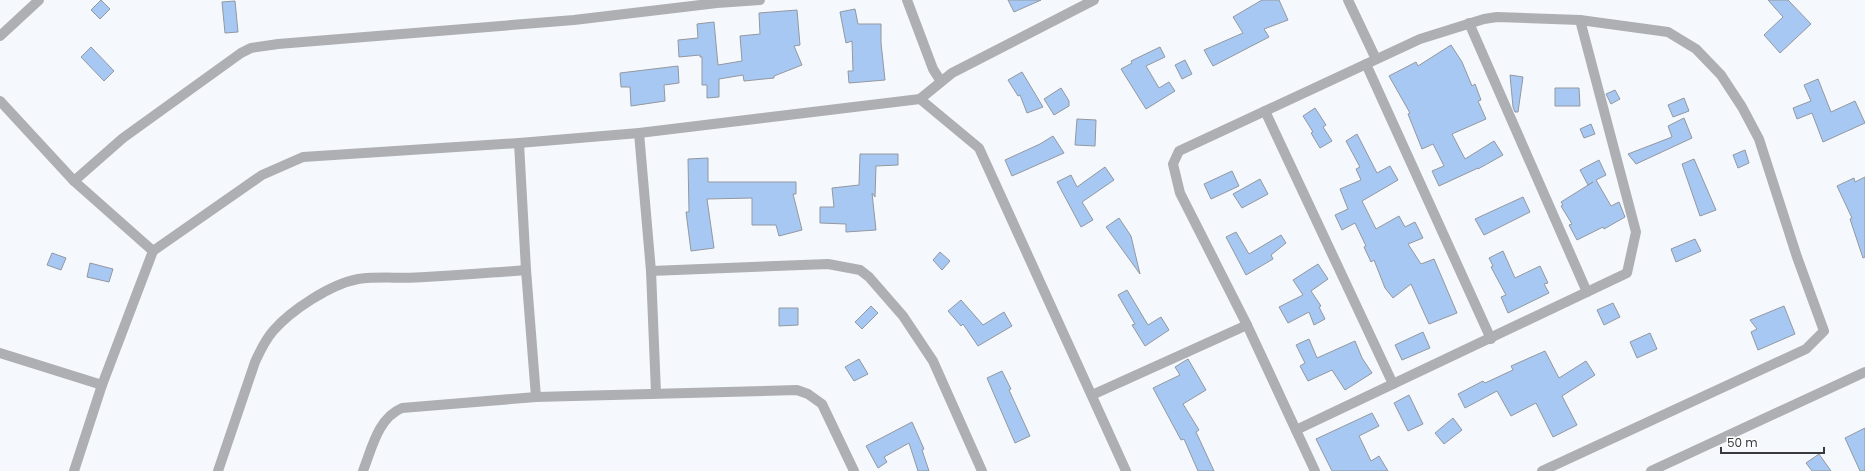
<svg xmlns="http://www.w3.org/2000/svg" width="1865" height="471" viewBox="0 0 1865 471" font-family="Poppins,sans-serif">
<style>
.building{fill:#a8c8f4;stroke:#93989f}
.lines{fill:none;stroke-linecap:round;stroke-linejoin:round}
.minor{stroke:#adafb3;stroke-width:10}
</style>
<rect width="100%" height="100%" fill="#f5f9fd"/>
<g class="building">
<path d="M 101,0 L 110,9 L 100,19 L 91,10 Z"/>
<path d="M 1008,0 L 1041,0 L 1014,12 Z"/>
<path d="M 1262,0 L 1279,0 L 1288,20 L 1264,29 L 1269,37 L 1213,66 L 1204,50 L 1243,33 L 1233,17 Z"/>
<path d="M 1768,0 L 1788,0 L 1811,24 L 1780,53 L 1764,35 L 1783,17 Z"/>
<path d="M 235,1 L 238,32 L 225,33 L 222,2 Z"/>
<path d="M 855,9 L 858,24 L 881,24 L 881,43 L 885,80 L 849,83 L 848,71 L 853,71 L 852,41 L 846,43 L 840,12 Z"/>
<path d="M 797,10 L 800,45 L 794,46 L 802,65 L 774,76 L 774,78 L 744,81 L 743,75 L 719,79 L 719,97 L 707,98 L 707,85 L 702,85 L 702,57 L 700,57 L 700,55 L 679,57 L 678,40 L 698,38 L 697,24 L 714,22 L 718,65 L 742,61 L 740,36 L 760,34 L 759,13 Z"/>
<path d="M 1451,45 L 1462,62 L 1472,86 L 1475,84 L 1481,100 L 1478,101 L 1486,119 L 1452,134 L 1465,159 L 1494,141 L 1503,155 L 1478,169 L 1478,168 L 1439,186 L 1432,171 L 1444,166 L 1433,144 L 1422,149 L 1408,114 L 1410,113 L 1389,76 L 1416,62 L 1418,66 Z"/>
<path d="M 91,47 L 114,71 L 104,81 L 81,57 Z"/>
<path d="M 1160,47 L 1165,57 L 1146,66 L 1159,88 L 1169,82 L 1175,91 L 1146,109 L 1121,69 L 1132,63 L 1131,61 Z"/>
<path d="M 1185,60 L 1192,74 L 1182,79 L 1175,65 Z"/>
<path d="M 678,66 L 679,83 L 664,85 L 665,101 L 631,106 L 630,87 L 621,87 L 620,73 Z"/>
<path d="M 1022,72 L 1043,107 L 1027,113 L 1020,95 L 1018,96 L 1008,80 Z"/>
<path d="M 1510,75 L 1523,77 L 1518,112 L 1515,112 L 1513,107 Z"/>
<path d="M 1818,79 L 1831,112 L 1855,101 L 1865,123 L 1823,142 L 1812,113 L 1797,119 L 1793,108 L 1811,101 L 1804,85 Z"/>
<path d="M 1061,88 L 1069,101 L 1069,106 L 1054,115 L 1044,99 Z"/>
<path d="M 1555,88 L 1579,88 L 1580,106 L 1555,106 Z"/>
<path d="M 1615,90 L 1620,99 L 1611,104 L 1606,94 Z"/>
<path d="M 1684,98 L 1689,111 L 1673,117 L 1668,105 Z"/>
<path d="M 1315,108 L 1326,125 L 1323,127 L 1332,141 L 1320,148 L 1311,133 L 1313,132 L 1303,116 Z"/>
<path d="M 1684,118 L 1692,138 L 1636,164 L 1628,154 L 1672,137 L 1668,126 Z"/>
<path d="M 1077,119 L 1096,120 L 1095,146 L 1075,145 Z"/>
<path d="M 1591,124 L 1595,134 L 1584,138 L 1580,129 Z"/>
<path d="M 1357,134 L 1377,173 L 1390,166 L 1398,180 L 1362,201 L 1376,229 L 1399,216 L 1405,227 L 1415,222 L 1423,238 L 1408,244 L 1421,264 L 1434,259 L 1457,313 L 1429,324 L 1411,284 L 1393,298 L 1385,288 L 1374,260 L 1371,262 L 1364,247 L 1366,246 L 1355,223 L 1342,230 L 1335,215 L 1348,209 L 1340,189 L 1361,180 L 1356,169 L 1360,167 L 1346,141 Z"/>
<path d="M 1053,136 L 1064,153 L 1012,176 L 1005,160 L 1040,144 Z"/>
<path d="M 1745,150 L 1749,163 L 1738,168 L 1733,155 Z"/>
<path d="M 860,154 L 898,154 L 898,165 L 876,166 L 875,197 L 872,193 L 876,230 L 846,232 L 846,224 L 820,223 L 820,207 L 834,207 L 832,188 L 859,185 Z"/>
<path d="M 708,158 L 708,182 L 796,182 L 796,194 L 793,194 L 802,230 L 779,236 L 776,225 L 752,225 L 752,198 L 707,199 L 714,248 L 691,251 L 686,212 L 689,212 L 688,159 Z"/>
<path d="M 1694,159 L 1716,210 L 1700,216 L 1682,164 Z"/>
<path d="M 1599,160 L 1606,175 L 1596,180 L 1611,206 L 1619,202 L 1625,217 L 1604,229 L 1603,227 L 1577,240 L 1569,225 L 1572,224 L 1561,206 L 1563,205 L 1561,202 L 1593,182 L 1588,185 L 1580,170 Z"/>
<path d="M 1105,167 L 1114,180 L 1082,202 L 1093,220 L 1081,227 L 1057,182 L 1071,175 L 1077,187 Z"/>
<path d="M 1232,171 L 1239,186 L 1211,199 L 1204,184 Z"/>
<path d="M 1865,177 L 1865,257 L 1863,258 L 1850,219 L 1852,218 L 1837,186 L 1854,178 L 1855,182 Z"/>
<path d="M 1260,179 L 1268,194 L 1242,208 L 1233,194 Z"/>
<path d="M 1523,197 L 1530,212 L 1484,235 L 1475,219 Z"/>
<path d="M 1119,218 L 1131,236 L 1140,274 L 1106,227 Z"/>
<path d="M 1236,232 L 1249,254 L 1281,235 L 1286,243 L 1271,255 L 1273,259 L 1246,275 L 1226,237 Z"/>
<path d="M 1695,239 L 1701,251 L 1676,262 L 1671,249 Z"/>
<path d="M 1503,251 L 1515,278 L 1540,266 L 1548,283 L 1544,284 L 1549,293 L 1508,313 L 1501,297 L 1506,295 L 1491,267 L 1493,266 L 1489,258 Z"/>
<path d="M 940,252 L 950,261 L 942,270 L 933,260 Z"/>
<path d="M 52,253 L 66,258 L 61,270 L 47,265 Z"/>
<path d="M 90,263 L 113,269 L 109,282 L 87,277 Z"/>
<path d="M 1318,264 L 1328,279 L 1311,291 L 1321,306 L 1319,307 L 1325,319 L 1314,325 L 1309,312 L 1288,323 L 1279,307 L 1303,295 L 1293,280 Z"/>
<path d="M 1127,290 L 1148,325 L 1161,317 L 1169,330 L 1145,346 L 1132,325 L 1135,324 L 1118,295 Z"/>
<path d="M 961,300 L 983,325 L 1004,312 L 1012,326 L 978,346 L 963,324 L 961,326 L 948,311 Z"/>
<path d="M 1613,303 L 1620,317 L 1604,325 L 1597,310 Z"/>
<path d="M 871,306 L 878,313 L 862,329 L 855,322 Z"/>
<path d="M 1784,306 L 1795,334 L 1758,350 L 1751,332 L 1757,329 L 1750,320 Z"/>
<path d="M 779,308 L 798,308 L 798,325 L 779,326 Z"/>
<path d="M 1423,332 L 1430,348 L 1402,360 L 1395,345 Z"/>
<path d="M 1650,333 L 1657,349 L 1637,358 L 1630,342 Z"/>
<path d="M 1309,339 L 1317,358 L 1355,341 L 1362,358 L 1372,373 L 1345,390 L 1332,370 L 1308,381 L 1300,366 L 1305,363 L 1296,345 Z"/>
<path d="M 1545,351 L 1559,378 L 1586,361 L 1595,375 L 1562,396 L 1577,425 L 1553,437 L 1536,403 L 1511,416 L 1497,391 L 1465,408 L 1458,394 L 1483,381 L 1485,383 L 1513,370 L 1511,366 Z"/>
<path d="M 859,359 L 868,374 L 854,381 L 845,367 Z"/>
<path d="M 1188,359 L 1206,390 L 1183,404 L 1199,430 L 1196,432 L 1214,471 L 1198,471 L 1184,439 L 1181,440 L 1153,388 L 1180,375 L 1175,367 Z"/>
<path d="M 1002,371 L 1011,389 L 1009,390 L 1030,436 L 1015,443 L 987,378 Z"/>
<path d="M 1409,395 L 1423,424 L 1408,431 L 1394,403 Z"/>
<path d="M 1372,413 L 1379,426 L 1359,436 L 1371,461 L 1379,456 L 1388,471 L 1332,471 L 1316,439 Z"/>
<path d="M 1453,418 L 1462,430 L 1444,444 L 1435,433 Z"/>
<path d="M 912,422 L 924,449 L 922,450 L 929,471 L 918,471 L 909,443 L 884,457 L 887,462 L 878,468 L 866,446 Z"/>
<path d="M 1865,428 L 1865,471 L 1860,471 L 1845,438 Z"/>
<path d="M 1819,454 L 1831,471 L 1812,471 L 1806,463 Z"/>
</g>
<g class="lines">
<g class="minor">
<path d="M 907,0 L 933,69 L 940,80"/>
<path d="M 1348,0 L 1376,59"/>
<path d="M 1469,23 L 1587,292"/>
<path d="M 0,36 L 39,0"/>
<path d="M 1366,64 L 1491,339"/>
<path d="M 920,99 L 952,73 L 1094,0"/>
<path d="M 0,101 L 74,181 L 153,251"/>
<path d="M 1265,111 L 1393,384"/>
<path d="M 639,133 L 651,271 L 656,393"/>
<path d="M 519,143 L 526,270 L 536,397"/>
<path d="M 74,181 L 123,138 L 241,53 L 251,48 L 278,44 L 574,20 L 717,3 L 760,0"/>
<path d="M 651,271 L 828,264 L 860,270 L 869,277 L 903,316 L 933,361 L 982,471"/>
<path d="M 0,353 L 102,385"/>
<path d="M 1092,395 L 1247,325"/>
<path d="M 1296,430 L 1627,273 L 1636,232 L 1580,20"/>
<path d="M 74,471 L 102,385 L 153,251 L 262,175 L 303,157 L 519,143 L 639,133 L 920,99 L 979,148 L 1126,471"/>
<path d="M 218,471 L 255,362 C 260,351 265,340 273,331 C 291,310 331,284 358,279 C 381,276 403,279 425,277 C 459,275 492,273 526,270"/>
<path d="M 363,471 C 372,448 378,418 402,408 L 536,397 L 797,390 L 808,394 L 822,404 L 854,471"/>
<path d="M 1315,471 L 1247,325 L 1180,193 L 1173,164 L 1179,151 L 1420,39 L 1484,19 L 1497,17 L 1580,20 L 1668,32 L 1696,49 L 1721,75 L 1742,107 L 1759,139 L 1797,257 L 1824,331 L 1806,349 L 1542,471"/>
<path d="M 1651,471 L 1865,372"/>
</g>
</g>
<path d="M1721 447v6h103v-6" fill="none" stroke="#383a3e" stroke-width="2"/>
<text x="1727" y="447" font-size="12" fill="#383a3e" stroke="#ffffff" stroke-width="3" paint-order="stroke">50 m</text>
</svg>
